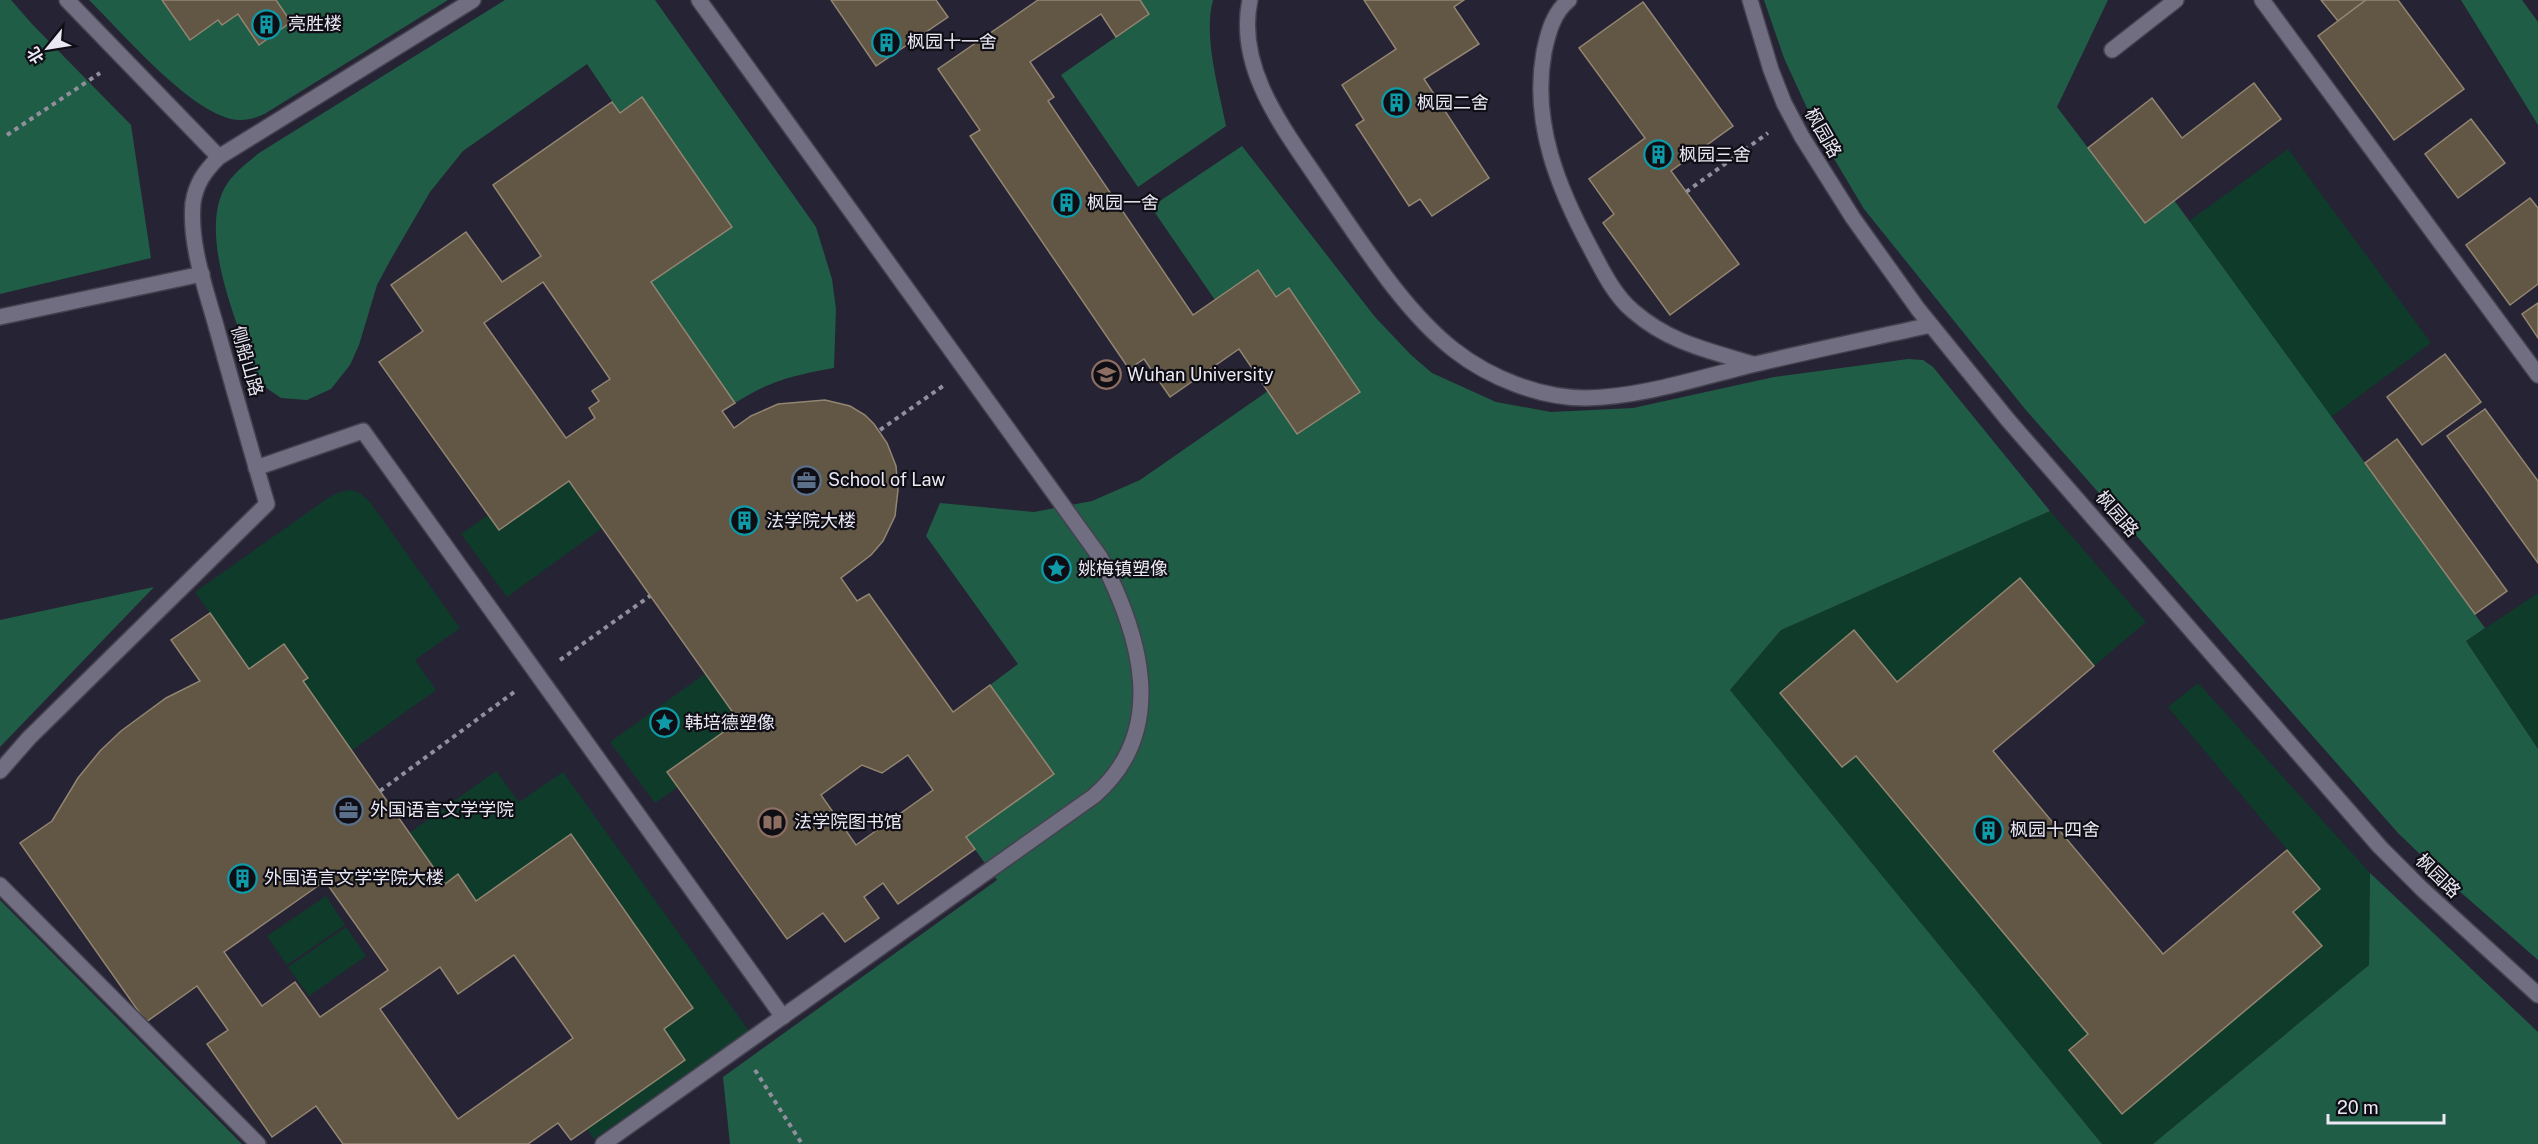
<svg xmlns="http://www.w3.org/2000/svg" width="2538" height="1144" viewBox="0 0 2538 1144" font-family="'Public Sans','Noto Sans SC',sans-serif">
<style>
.green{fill:#0f3b2a}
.forest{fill:#205d46}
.building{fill:#625644;stroke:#928572;stroke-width:1.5;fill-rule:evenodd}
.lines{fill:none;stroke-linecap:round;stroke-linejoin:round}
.service-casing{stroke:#44414f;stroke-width:18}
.minor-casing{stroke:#44414f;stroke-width:18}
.path{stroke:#928f9d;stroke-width:4;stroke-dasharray:4.5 4.5;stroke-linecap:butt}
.service{stroke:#716e82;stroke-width:15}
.minor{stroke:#716e82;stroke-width:15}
.labels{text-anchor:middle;stroke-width:4.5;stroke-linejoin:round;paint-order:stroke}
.poi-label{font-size:18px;fill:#eae8f4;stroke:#0f0e15;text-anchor:start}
.street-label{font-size:18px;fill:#eae8f4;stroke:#0f0e15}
</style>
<rect width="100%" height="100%" fill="#262334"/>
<g class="green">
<path d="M 2288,149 L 2431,343 L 2331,417 L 2189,221 Z"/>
<path d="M 569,481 L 602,528 L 507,597 L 461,534 L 488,515 L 499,530 Z"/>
<path d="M 351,490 L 360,493 L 370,502 L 460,628 L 415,660 L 436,690 L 351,751 L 303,681 L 308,677 L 285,645 L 249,669 L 195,592 L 328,498 L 340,492 Z"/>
<path d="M 2050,511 L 2146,622 L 2094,666 L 2020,579 L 1897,682 L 1854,631 L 1780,693 L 1842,767 L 1856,756 L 2088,1034 L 2070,1050 L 2322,946 L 2293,912 L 2320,889 L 2168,707 L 2198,683 L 2370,873 L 2369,965 L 2153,1144 L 2102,1144 L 1730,690 L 1781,630 Z"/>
<path d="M 2538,593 L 2538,749 L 2466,641 Z"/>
<path d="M 706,673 L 739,721 L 678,787 L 655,803 L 610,742 Z"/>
<path d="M 496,771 L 519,802 L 563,772 L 749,1031 L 594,1139 L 587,1129 L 685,1060 L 664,1029 L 693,1008 L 572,834 L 476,901 L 458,875 L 445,884 L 409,833 Z"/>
<path d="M 326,896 L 345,925 L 287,965 L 267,936 Z"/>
<path d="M 346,927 L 366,956 L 309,996 L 288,967 Z"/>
</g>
<g class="forest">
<path d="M 0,0 L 11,0 L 32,24 L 131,125 L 151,258 L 0,294 Z"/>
<path d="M 89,0 L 162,0 L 190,40 L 218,20 L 222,25 L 238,14 L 259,45 L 291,22 L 276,0 L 448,0 L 266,113 C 258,117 250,120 240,120 C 196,120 121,31 89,0 Z"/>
<path d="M 505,0 L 655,0 L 816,227 L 832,279 L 836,309 L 834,368 C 791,376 772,380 735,403 L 651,282 L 731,227 L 641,98 L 620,113 L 587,64 L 463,151 L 430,192 L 391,259 L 377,285 L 359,345 L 350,365 L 331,389 L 307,400 L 281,398 L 262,385 L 254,373 C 238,324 199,238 224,189 C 232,174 246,164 259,153 Z"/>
<path d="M 1140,0 L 1213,0 C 1203,37 1219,89 1226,126 L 1138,187 L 1061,75 L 1149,14 Z"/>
<path d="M 1764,0 L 2108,0 L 2057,107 L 2145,223 L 2174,200 L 2485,628 L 2466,641 L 2538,749 L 2538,960 L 2449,882 L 2398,833 L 2025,409 L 1864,209 L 1817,130 L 1784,58 Z"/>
<path d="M 2461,0 L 2522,0 L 2538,22 L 2538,125 Z"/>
<path d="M 1242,146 L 1375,317 L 1411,355 L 1432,373 L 1496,402 L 1551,412 L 1633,408 L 1774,377 L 1908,359 L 1923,360 L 1933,367 L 2050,511 L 1781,630 L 1730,690 L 2102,1144 L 730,1144 L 723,1077 L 997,880 L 966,837 L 1054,774 L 990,685 L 1018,664 L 926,536 L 940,503 L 1034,512 L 1092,501 L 1140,480 L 1268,391 L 1297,434 L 1359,392 L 1289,289 L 1276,297 L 1258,271 L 1215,300 L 1151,207 Z"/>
<path d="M 154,587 L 0,747 L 0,620 Z"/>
<path d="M 2370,873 L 2538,1032 L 2538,1144 L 2153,1144 L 2369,965 Z"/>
<path d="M 0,900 L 242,1144 L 0,1144 Z"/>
</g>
<g class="building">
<path d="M 162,0 L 276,0 L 291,22 L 259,45 L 238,14 L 222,25 L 218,20 L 190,40 Z"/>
<path d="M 831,0 L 936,0 L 948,17 L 876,66 Z"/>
<path d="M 1038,0 L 1140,0 L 1149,14 L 1116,37 L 1101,14 L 1030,62 L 1054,97 L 1048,101 L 1193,315 L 1258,270 L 1276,297 L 1289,288 L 1360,392 L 1297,434 L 1239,349 L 1170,397 L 1144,359 L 1129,369 L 970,136 L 980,130 L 938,69 Z"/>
<path d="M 1364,0 L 1464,0 L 1454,7 L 1479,44 L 1424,79 L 1489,178 L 1432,216 L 1420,199 L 1409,206 L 1356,125 L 1364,120 L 1342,85 L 1396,49 Z"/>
<path d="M 2321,0 L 2366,0 L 2338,21 Z"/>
<path d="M 2366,0 L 2398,0 L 2464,89 L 2394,140 L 2318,36 Z"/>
<path d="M 1643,2 L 1733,126 L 1671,171 L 1739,264 L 1670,315 L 1603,223 L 1614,214 L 1589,179 L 1645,138 L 1579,48 Z"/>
<path d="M 2254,83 L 2281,119 L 2145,223 L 2088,148 L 2152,98 L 2182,138 Z"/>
<path d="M 642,97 L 732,227 L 651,282 L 735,403 L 722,411 L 734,428 L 751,416 L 778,404 L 825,400 L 850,406 L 865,415 L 874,424 L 887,443 L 896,466 L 898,490 L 895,516 L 883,541 L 871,555 L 841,578 L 857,601 L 869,594 L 953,712 L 990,685 L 1054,774 L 966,837 L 975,849 L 898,904 L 883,883 L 864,897 L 879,918 L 845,942 L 823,913 L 787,939 L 667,772 L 739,721 L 569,481 L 499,530 L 379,362 L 423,331 L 391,285 L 466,232 L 502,282 L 541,256 L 493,185 L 612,102 L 620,113 ZM 543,282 L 610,379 L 592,391 L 599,401 L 589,408 L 595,418 L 566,438 L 484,323 ZM 908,755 L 933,790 L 856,845 L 821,795 L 862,765 L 882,773 Z"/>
<path d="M 2471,119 L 2505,163 L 2458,198 L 2425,154 Z"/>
<path d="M 2530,198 L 2538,208 L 2538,284 L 2510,305 L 2466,245 Z"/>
<path d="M 2538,303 L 2538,338 L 2522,314 Z"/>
<path d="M 2445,354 L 2481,402 L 2422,445 L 2387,397 Z"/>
<path d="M 2485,409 L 2538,481 L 2538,563 L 2447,436 Z"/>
<path d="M 2397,439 L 2507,591 L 2475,614 L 2365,463 Z"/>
<path d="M 2020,578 L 2094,666 L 1993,751 L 2163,954 L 2287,850 L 2320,889 L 2293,912 L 2322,946 L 2122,1114 L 2069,1050 L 2088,1034 L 1856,756 L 1842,767 L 1780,693 L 1854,630 L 1897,682 Z"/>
<path d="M 210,613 L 249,669 L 284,644 L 308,678 L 303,681 L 445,884 L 458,874 L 476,901 L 571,834 L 693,1008 L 664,1029 L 685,1060 L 571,1140 L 558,1123 L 528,1144 L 343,1144 L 316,1106 L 272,1137 L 207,1044 L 228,1030 L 197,986 L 146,1022 L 20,843 L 52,821 L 78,778 L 100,751 L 121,731 L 166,698 L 200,681 L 171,640 ZM 325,881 L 388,970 L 320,1017 L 295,982 L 262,1006 L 224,952 ZM 514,955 L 573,1038 L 458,1119 L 380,1009 L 440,967 L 458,994 Z"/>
</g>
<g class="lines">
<defs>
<g id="service">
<path d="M 67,0 L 219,157"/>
<path d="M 1250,0 C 1235,71 1288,134 1325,190 C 1362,243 1403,310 1454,350 C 1490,378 1540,398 1586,398 C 1643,397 1701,377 1756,364 C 1814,350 1873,338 1931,325"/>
<path d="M 1569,0 C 1553,13 1548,33 1544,52 C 1531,124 1559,190 1592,251 C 1603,272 1615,296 1633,311 C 1670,343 1707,350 1753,364"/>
<path d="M 2262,0 L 2538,375"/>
<path d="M 2112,50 L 2176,0"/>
<path d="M 0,317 L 202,274"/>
<path d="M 256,468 L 363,431 L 783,1017"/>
<path d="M 0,885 L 258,1144"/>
<path d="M 603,1144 L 1094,796 C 1170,730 1140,634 1100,557 L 699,0"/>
</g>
<g id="minor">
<path d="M 1750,0 L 1771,70 L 1784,103 L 1802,137 L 1853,218 L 1918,309 L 2008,420 L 2380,847 L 2422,889 L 2538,995"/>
<path d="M 0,771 L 29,738 L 267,504 C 250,447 234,390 218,333 C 207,292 189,246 193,203 C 196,183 205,171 219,157 L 473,0"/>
</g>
</defs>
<use href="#service" class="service-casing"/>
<use href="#minor" class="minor-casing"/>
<g class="path">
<path d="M 7,135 L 100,73"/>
<path d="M 1686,192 L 1768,133"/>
<path d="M 880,430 L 943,386"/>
<path d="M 560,660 L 650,596"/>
<path d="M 380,791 L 517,690"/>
<path d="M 755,1070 L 802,1144"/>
</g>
<use href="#service" class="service"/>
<use href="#minor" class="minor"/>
</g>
<defs>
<symbol id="building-ring" viewBox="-11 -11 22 22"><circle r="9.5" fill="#0f0e15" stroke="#0f9aa8" stroke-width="1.5"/><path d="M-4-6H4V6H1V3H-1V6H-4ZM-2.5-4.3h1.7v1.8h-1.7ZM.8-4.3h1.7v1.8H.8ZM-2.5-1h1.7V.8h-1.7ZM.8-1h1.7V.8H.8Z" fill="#0f9aa8"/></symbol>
<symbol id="university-ring" viewBox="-11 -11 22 22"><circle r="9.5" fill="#0f0e15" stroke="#8d6e63" stroke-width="1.5"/><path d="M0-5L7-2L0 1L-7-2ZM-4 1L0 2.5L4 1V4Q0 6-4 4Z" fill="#8d6e63"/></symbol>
<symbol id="office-ring" viewBox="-11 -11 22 22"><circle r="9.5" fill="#0f0e15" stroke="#5c6f8a" stroke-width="1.5"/><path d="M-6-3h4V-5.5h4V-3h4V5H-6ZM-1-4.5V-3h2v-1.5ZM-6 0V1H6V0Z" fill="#5c6f8a"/></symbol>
<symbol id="sight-ring" viewBox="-11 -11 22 22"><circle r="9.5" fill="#0f0e15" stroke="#0f9aa8" stroke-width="1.5"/><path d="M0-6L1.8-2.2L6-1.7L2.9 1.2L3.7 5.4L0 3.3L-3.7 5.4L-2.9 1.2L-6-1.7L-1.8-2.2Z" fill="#0f9aa8"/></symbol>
<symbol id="library-ring" viewBox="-11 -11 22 22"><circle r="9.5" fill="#0f0e15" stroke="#8d6e63" stroke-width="1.5"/><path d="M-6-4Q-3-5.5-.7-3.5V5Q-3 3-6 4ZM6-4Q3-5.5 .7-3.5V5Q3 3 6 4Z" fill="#8d6e63"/></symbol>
</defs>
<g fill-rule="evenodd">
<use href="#building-ring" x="250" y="8" width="33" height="33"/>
<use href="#building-ring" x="870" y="26" width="33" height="33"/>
<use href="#building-ring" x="1380" y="86" width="33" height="33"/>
<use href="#building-ring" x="1642" y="138" width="33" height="33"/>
<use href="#building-ring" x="1050" y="186" width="33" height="33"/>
<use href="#university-ring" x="1090" y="358" width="33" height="33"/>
<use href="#office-ring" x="790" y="464" width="33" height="33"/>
<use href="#building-ring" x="728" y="504" width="33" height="33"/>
<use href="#sight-ring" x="1040" y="552" width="33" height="33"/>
<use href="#sight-ring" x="648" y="706" width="33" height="33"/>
<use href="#office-ring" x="332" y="794" width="33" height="33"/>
<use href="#library-ring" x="756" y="806" width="33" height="33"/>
<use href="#building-ring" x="1972" y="814" width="33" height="33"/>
<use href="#building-ring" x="226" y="862" width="33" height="33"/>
</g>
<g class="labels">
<g class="poi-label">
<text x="288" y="30">亮胜楼</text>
<text x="907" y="48">枫园十一舍</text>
<text x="1417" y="109">枫园二舍</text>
<text x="1679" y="161">枫园三舍</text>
<text x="1087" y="209">枫园一舍</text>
<text x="1127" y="381">Wuhan University</text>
<text x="828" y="486">School of Law</text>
<text x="766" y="527">法学院大楼</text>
<text x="1078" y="575">姚梅镇塑像</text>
<text x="685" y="729">韩培德塑像</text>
<text x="370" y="816">外国语言文学学院</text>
<text x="794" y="828">法学院图书馆</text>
<text x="2010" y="836">枫园十四舍</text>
<text x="264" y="884">外国语言文学学院大楼</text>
</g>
<g class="street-label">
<text transform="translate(1823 133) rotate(60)" y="6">枫园路</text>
<text transform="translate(247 361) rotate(74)" y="6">侧船山路</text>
<text transform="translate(2117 514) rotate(49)" y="6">枫园路</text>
<text transform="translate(2438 876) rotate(44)" y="6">枫园路</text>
</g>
</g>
<g transform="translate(48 48) rotate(240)" stroke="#0f0e15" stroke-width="4.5" paint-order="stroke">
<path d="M0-4.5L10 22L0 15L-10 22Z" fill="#eae8f4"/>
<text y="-9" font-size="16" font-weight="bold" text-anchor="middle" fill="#eae8f4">北</text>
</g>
<path d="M2328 1114v9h116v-9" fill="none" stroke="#eae8f4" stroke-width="3"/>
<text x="2337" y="1114" font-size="18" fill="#eae8f4" stroke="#0f0e15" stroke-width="4.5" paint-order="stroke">20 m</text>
</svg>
